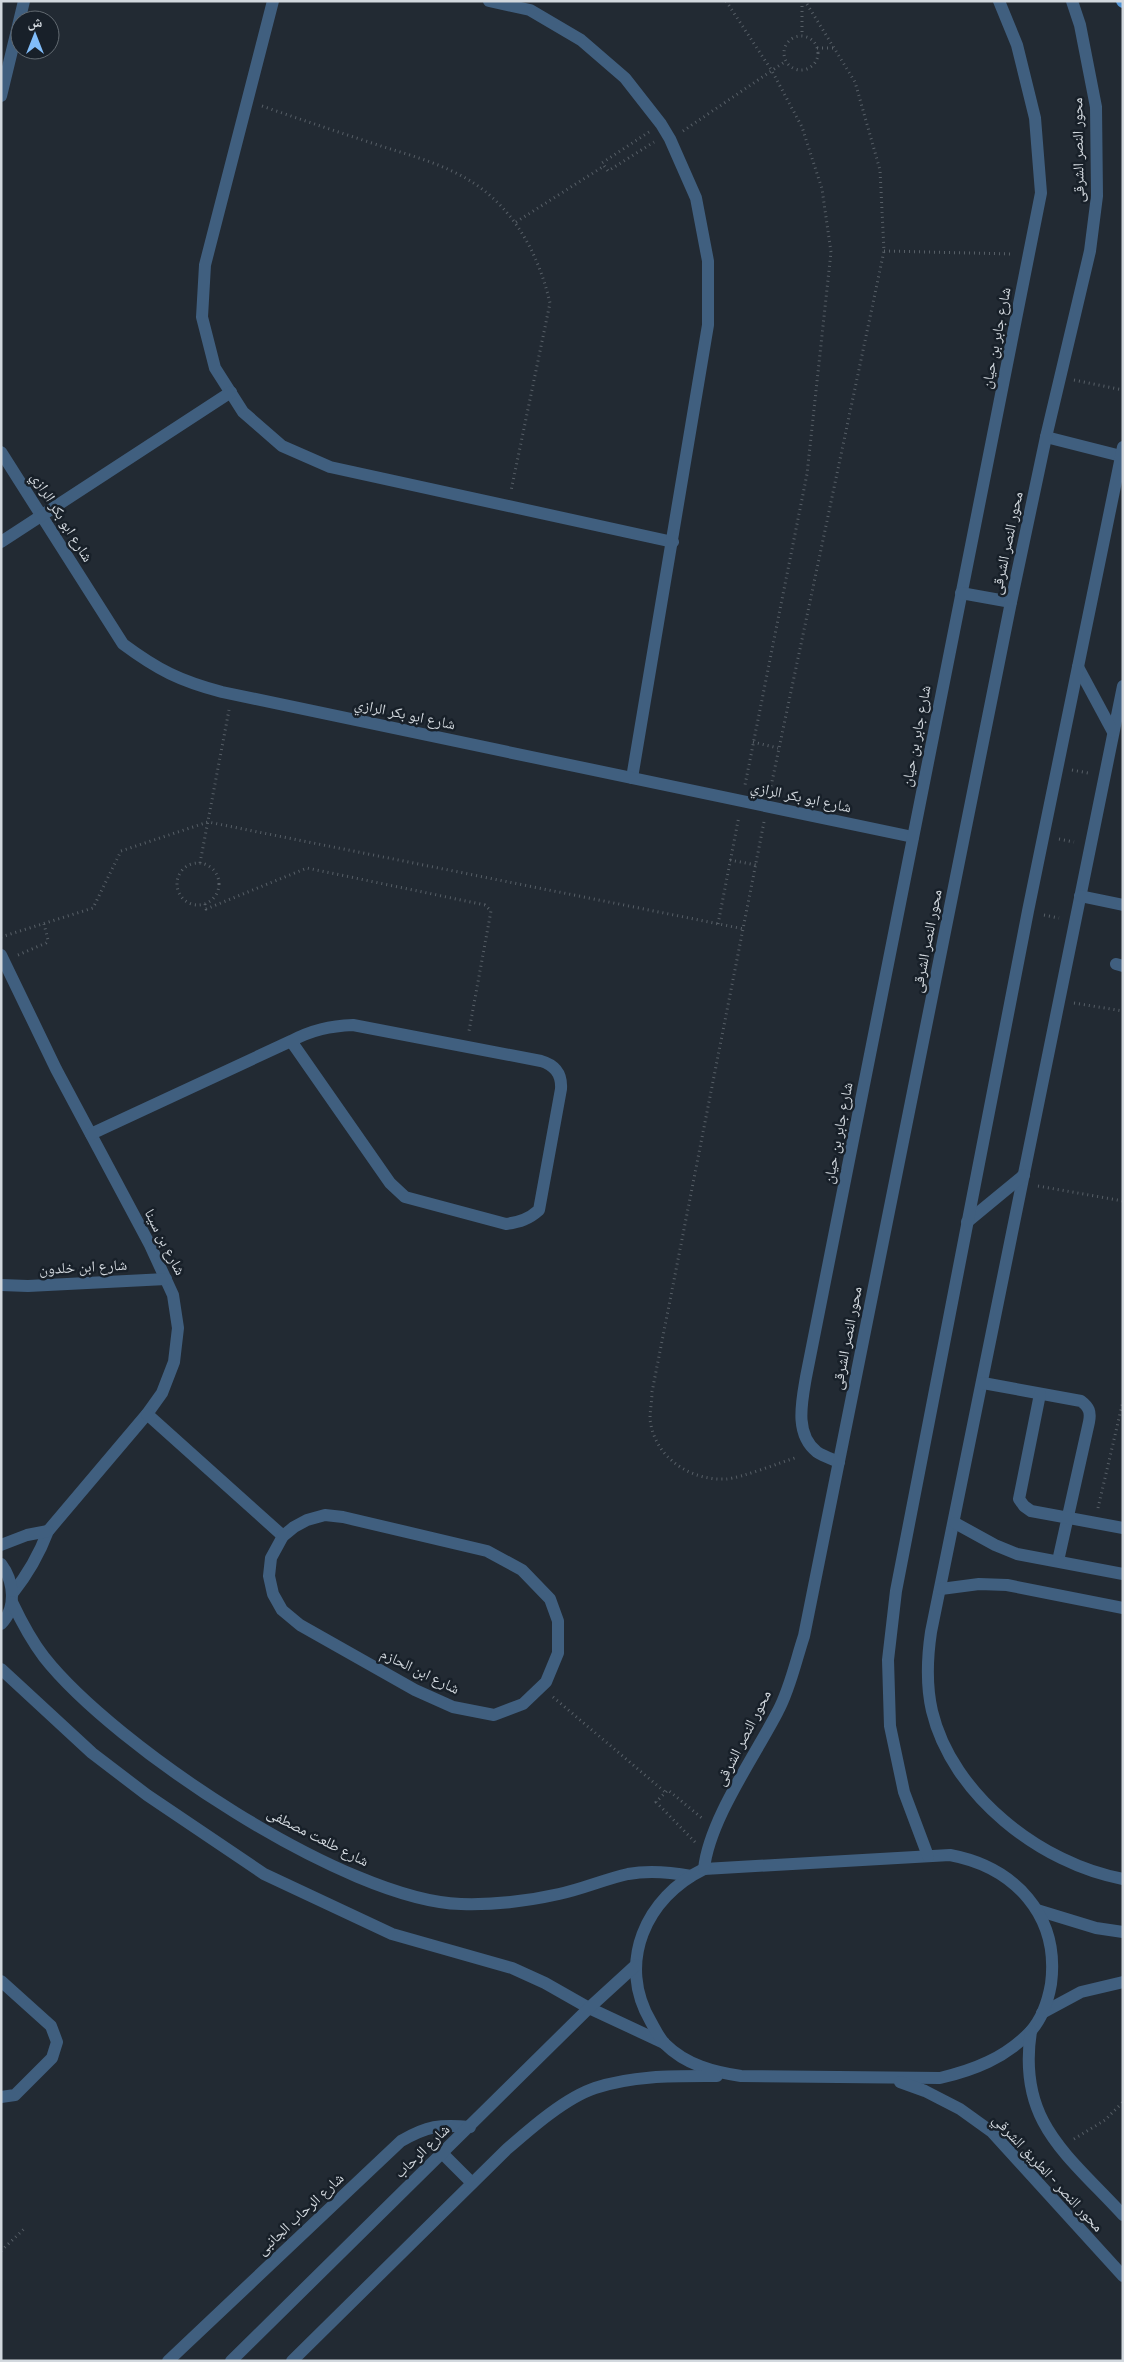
<svg xmlns="http://www.w3.org/2000/svg" width="1124" height="2362" viewBox="0 0 1124 2362" font-family="Karla,'Noto Naskh Arabic',sans-serif">
<style>
.lines{fill:none;stroke-linecap:round;stroke-linejoin:round}
.path{stroke:#575f67;stroke-width:3;stroke-dasharray:1 4;stroke-linecap:butt}
.minor{stroke:#405f7f;stroke-width:12}
.tertiary{stroke:#405f7f;stroke-width:12}
.primary{stroke:#5193d4;stroke-width:12}
.labels{text-anchor:middle;stroke-width:5;stroke-linejoin:round;paint-order:stroke}
.street-label{font-size:15px;fill:#d2d8de;stroke:#182029}
</style>
<rect width="100%" height="100%" fill="#222a33"/>
<g class="lines">
<g class="path">
<path d="M 726,1 L 772,71 L 802,127 L 822,189 L 831,252 L 807,474 L 745,785"/>
<path d="M 802,1 L 802,36"/>
<circle cx="801" cy="53" r="17"/>
<path d="M 817,48 L 835,48"/>
<path d="M 262,106 C 302,120 341,133 381,146 C 406,154 432,161 456,173 C 509,199 537,248 550,303 L 511,491"/>
<path d="M 683,131 L 786,61"/>
<path d="M 649,132 L 602,163 L 608,171 L 654,142"/>
<path d="M 516,222 L 604,166"/>
<path d="M 884,251 L 1013,254"/>
<path d="M 1074,380 L 1123,390"/>
<path d="M 753,742 L 778,748"/>
<path d="M 1072,770 L 1088,773"/>
<path d="M 770,791 L 884,251 L 880,170 L 855,82 L 805,1"/>
<path d="M 764,822 L 652,1392 C 652,1401 650,1410 650,1419 C 654,1457 690,1481 726,1479 C 742,1478 781,1462 798,1457"/>
<path d="M 1059,839 L 1074,842"/>
<path d="M 730,860 L 756,865"/>
<path d="M 200,863 L 229,710"/>
<circle cx="198" cy="884" r="21"/>
<path d="M 205,904 L 206,909 L 307,868 L 485,905 L 491,911 L 469,1031"/>
<path d="M 1044,915 L 1059,918"/>
<path d="M 718,924 L 739,816"/>
<path d="M 1,937 L 93,908 L 121,851 L 208,822 L 744,929"/>
<path d="M 18,955 L 46,943 L 48,940 L 44,924"/>
<path d="M 1074,1003 L 1123,1011"/>
<path d="M 1038,1186 L 1123,1201"/>
<path d="M 1098,1508 L 1123,1401"/>
<path d="M 553,1697 L 665,1792"/>
<path d="M 695,1842 L 656,1802 L 668,1790 L 703,1819"/>
<path d="M 1074,2139 L 1105,2120 L 1123,2102"/>
<path d="M 1,2251 L 25,2228"/>
</g>
<g class="minor">
<path d="M 273,1 L 205,265 L 202,317 L 215,368 L 243,412 L 282,446 L 330,467 L 673,542"/>
<path d="M 489,1 L 530,10 L 581,40 L 625,78 L 661,124 L 670,139 L 696,198 L 708,261 L 708,325 L 632,778"/>
<path d="M 1,96 L 24,1"/>
<path d="M 1,452 L 123,644 C 158,670 180,681 222,692 L 913,837"/>
<path d="M 1,542 L 231,392"/>
<path d="M 1123,686 L 931,1632 C 927,1659 926,1685 932,1711 C 952,1795 1041,1864 1123,1879"/>
<path d="M 1080,896 L 1123,905"/>
<path d="M 1,955 L 56,1069 L 150,1245 L 173,1295 L 178,1328 L 174,1362 L 162,1393 L 147,1414 L 48,1531 C 39,1555 28,1574 12,1594"/>
<path d="M 1116,964 L 1123,966"/>
<path d="M 91,1134 L 291,1041 L 390,1183 L 405,1197 L 506,1224 C 520,1222 529,1219 539,1210 L 561,1089 C 562,1074 555,1065 541,1061 L 353,1025 C 330,1026 312,1030 291,1041"/>
<path d="M 1,1285 L 28,1286 L 166,1279"/>
<path d="M 983,1383 L 1081,1401 C 1089,1407 1091,1412 1089,1422 L 1058,1561"/>
<path d="M 1040,1394 L 1019,1499 L 1024,1506 L 1031,1511 L 1123,1528"/>
<path d="M 147,1414 L 283,1536"/>
<path d="M 839,1462 C 832,1459 823,1456 817,1452 C 794,1434 802,1401 806,1377 L 1041,193 L 1035,118 L 1017,45 L 999,1"/>
<path d="M 325,1515 L 343,1517 L 487,1551 L 522,1570 L 550,1599 L 558,1621 L 558,1653 L 546,1682 L 523,1704 L 494,1715 L 453,1707 L 415,1690 L 300,1625 L 282,1610 L 273,1594 L 269,1576 L 271,1558 L 283,1536 L 294,1527 L 307,1520 Z"/>
<path d="M 955,1523 L 995,1545 L 1017,1554 L 1123,1574"/>
<path d="M 1,1545 L 27,1535 L 48,1531"/>
<path d="M 941,1589 L 979,1584 L 1007,1585 L 1123,1608"/>
<path d="M 1037,1910 L 1096,1928 L 1123,1932"/>
<path d="M 1,1981 L 51,2026 L 57,2042 L 52,2058 L 15,2095 L 1,2097"/>
<path d="M 1042,2013 L 1081,1992 L 1123,1982"/>
<path d="M 168,2361 L 401,2141 C 427,2126 440,2124 470,2127"/>
</g>
<g class="tertiary">
<path d="M 1046,437 L 1121,456"/>
<path d="M 961,593 L 1011,602"/>
<path d="M 1078,667 L 1113,732"/>
<path d="M 967,1222 L 1024,1175"/>
<path d="M 1,1564 C 14,1581 17,1608 1,1624"/>
<path d="M 12,1602 C 21,1621 31,1640 44,1657 C 114,1746 346,1901 461,1904 C 493,1905 528,1901 559,1894 C 583,1889 605,1879 628,1874 C 649,1870 670,1872 691,1876"/>
<path d="M 1,1669 L 92,1753 L 147,1795 L 264,1874 L 392,1934 L 512,1968 L 545,1983 L 589,2008 L 664,2043"/>
<path d="M 950,1855 C 1014,1867 1060,1915 1051,1984 C 1048,2001 1042,2019 1030,2032 C 1005,2058 974,2070 940,2078 L 741,2076 C 714,2072 686,2065 665,2044 C 659,2038 655,2029 651,2022 C 616,1963 646,1897 704,1869 Z"/>
<path d="M 928,1856 L 904,1792 L 890,1726 L 888,1660 L 896,1591 L 1028,911 L 1123,447"/>
<path d="M 704,1869 C 709,1820 755,1756 778,1711 C 790,1689 796,1660 804,1636 L 1011,602 L 1046,437 L 1090,251 L 1097,196 L 1096,107 L 1080,25 L 1072,1"/>
<path d="M 1031,2031 C 1017,2122 1067,2154 1123,2215"/>
<path d="M 900,2082 L 925,2091 L 960,2109 L 992,2132 L 1123,2276"/>
<path d="M 442,2153 L 472,2183"/>
<path d="M 231,2361 L 589,2008 L 636,1965"/>
<path d="M 292,2361 L 506,2150 C 530,2129 565,2098 595,2088 C 634,2075 676,2076 717,2076"/>
</g>
<path class="primary" d="M 1122,1 L 1123,2"/>
</g>
<g class="labels">
<g class="street-label">
<text transform="translate(1078 150) rotate(-91)" y="5">محور النصر الشرقى</text>
<text transform="translate(996 338) rotate(-79)" y="5">شارع جابر بن حيان</text>
<text transform="translate(62 517) rotate(58)" y="5">شارع ابو بكر الرازي</text>
<text transform="translate(1007 543) rotate(-78)" y="5">محور النصر الشرقى</text>
<text transform="translate(405 714) rotate(12)" y="5">شارع ابو بكر الرازي</text>
<text transform="translate(916 736) rotate(-79)" y="5">شارع جابر بن حيان</text>
<text transform="translate(801 797) rotate(12)" y="5">شارع ابو بكر الرازي</text>
<text transform="translate(927 941) rotate(-79)" y="5">محور النصر الشرقى</text>
<text transform="translate(838 1133) rotate(-79)" y="5">شارع جابر بن حيان</text>
<text transform="translate(165 1242) rotate(63)" y="5">شارع بن سينا</text>
<text transform="translate(83 1267) rotate(-3)" y="5">شارع ابن خلدون</text>
<text transform="translate(847 1338) rotate(-79)" y="5">محور النصر الشرقى</text>
<text transform="translate(420 1671) rotate(26)" y="5">شارع ابن الحازم</text>
<text transform="translate(743 1738) rotate(-63)" y="5">محور النصر الشرقى</text>
<text transform="translate(318 1837) rotate(27)" y="5">شارع طلعت مصطفى</text>
<text transform="translate(422 2151) rotate(-44)" y="5">شارع الرحاب</text>
<text transform="translate(1048 2173) rotate(47)" y="5">محور النصر - الطريق الشرقي</text>
<text transform="translate(300 2214) rotate(-43)" y="5">شارع الرحاب الجانبى</text>
</g>
</g>
<rect width="1124" height="2362" fill="none" stroke="#d2d8de" stroke-width="5"/>
<g transform="translate(35 35)"><circle r="24" fill="#182029" stroke="#626a71"/>
<path d="M0-4L9 19L0 12L-9 19Z" fill="#81bdfa"/>
<text y="-8" font-size="14" font-weight="bold" text-anchor="middle" fill="#d2d8de">ش</text>
</g>
</svg>
